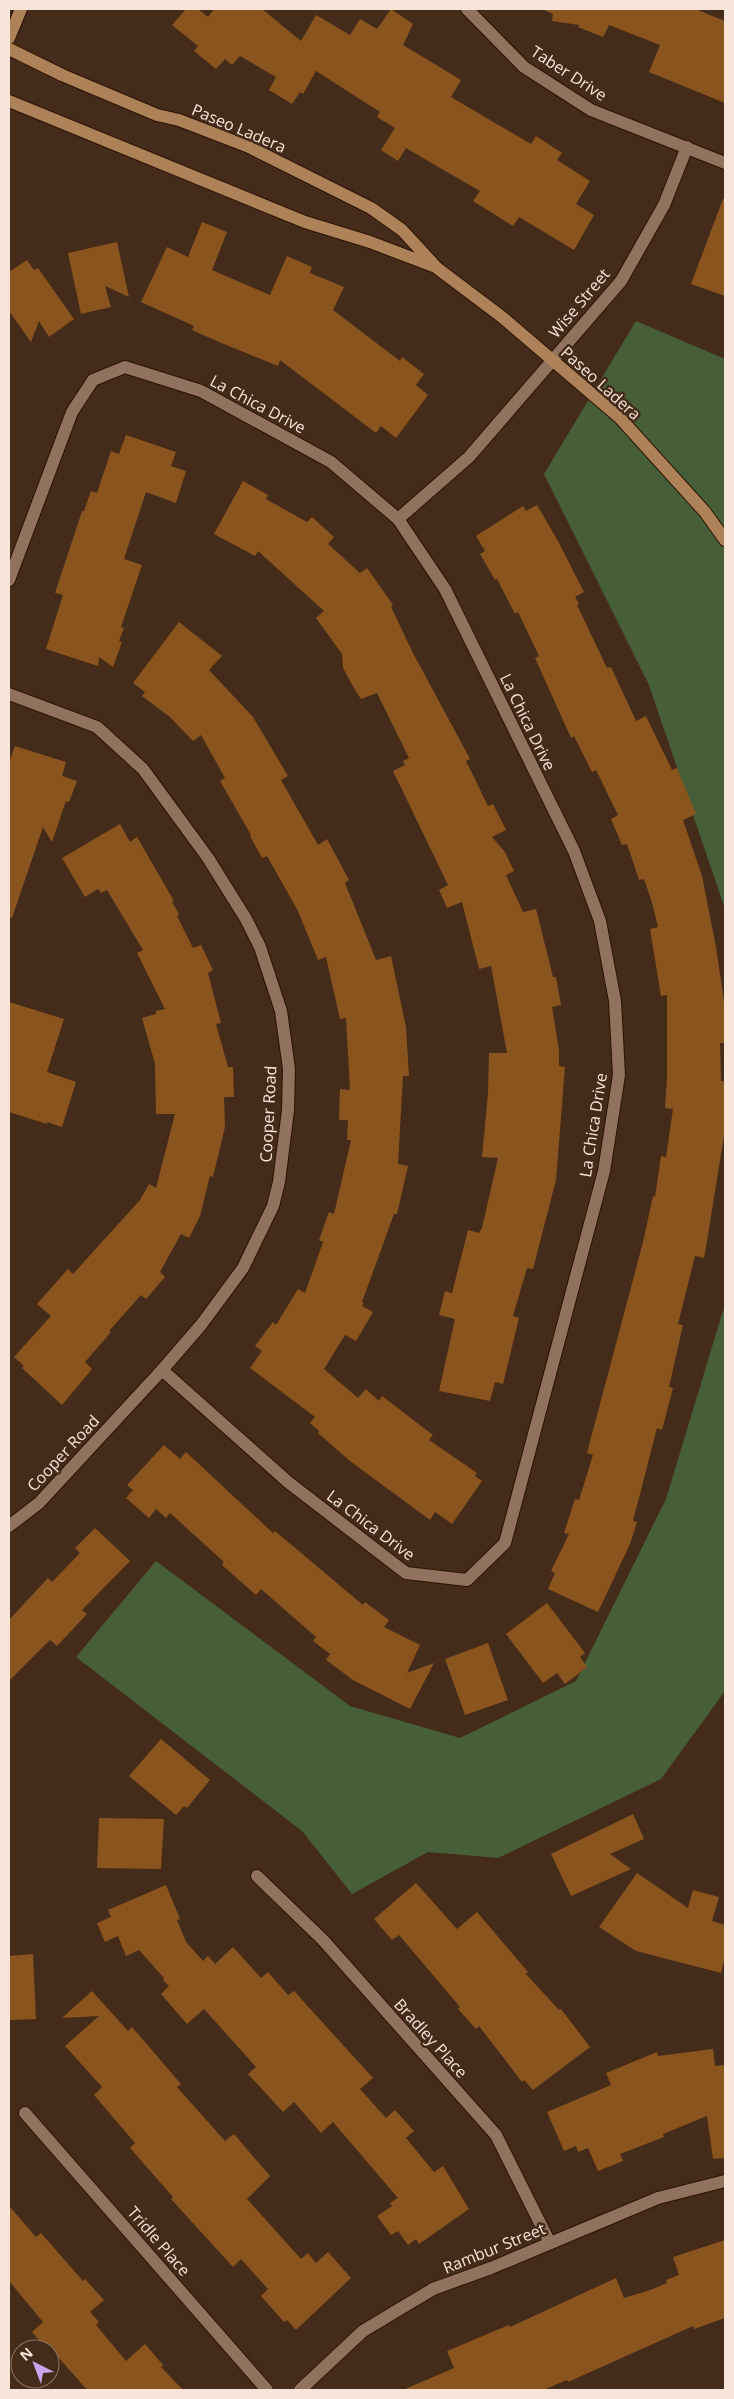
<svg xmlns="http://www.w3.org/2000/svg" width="734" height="2399" viewBox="0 0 734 2399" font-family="'Open Sans',sans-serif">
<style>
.green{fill:#475f39}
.building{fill:#8a541e}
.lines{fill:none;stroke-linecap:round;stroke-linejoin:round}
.street-casing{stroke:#2b1303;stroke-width:14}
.secondary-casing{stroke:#2b1303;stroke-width:14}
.street{stroke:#90725e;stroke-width:12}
.secondary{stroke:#ae8258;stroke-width:12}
.labels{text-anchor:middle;stroke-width:5;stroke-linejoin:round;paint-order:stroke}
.street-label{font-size:16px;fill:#f7e5da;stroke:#452b19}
</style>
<rect width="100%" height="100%" fill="#452b19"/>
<g class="green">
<path d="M 636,321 L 725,359 L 725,909 L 649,685 L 544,474 Z"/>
<path d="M 725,1304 L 725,1691 L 661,1779 L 498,1858 L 428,1852 L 352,1894 L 302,1831 L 76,1657 L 156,1561 L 350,1706 L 460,1738 L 576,1681 L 666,1499 Z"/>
</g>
<g class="building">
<path d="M 186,9 L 198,9 L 208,17 L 214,9 L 262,9 L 301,41 L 316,15 L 350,35 L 360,19 L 377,29 L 391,9 L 413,24 L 403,45 L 461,80 L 451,97 L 531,144 L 536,136 L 562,153 L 557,160 L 590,181 L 576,204 L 594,215 L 574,250 L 519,217 L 513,226 L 473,201 L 480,191 L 440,168 L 406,148 L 398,161 L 381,150 L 395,128 L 377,117 L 380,112 L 316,71 L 303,94 L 300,92 L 292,104 L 269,90 L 276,77 L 240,56 L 232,65 L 225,59 L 216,69 L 194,51 L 198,46 L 172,25 Z"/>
<path d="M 542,9 L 695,9 L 725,21 L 725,103 L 649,72 L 660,45 L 609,25 L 603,37 L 578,27 L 579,25 L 552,21 L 553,14 Z"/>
<path d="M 723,199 L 725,199 L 725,296 L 691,284 Z"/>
<path d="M 202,222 L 227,232 L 212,270 L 270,295 L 287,256 L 312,267 L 310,273 L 344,287 L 333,310 L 400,361 L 402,357 L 424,374 L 416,385 L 428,395 L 396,438 L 381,426 L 376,433 L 280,360 L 278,366 L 219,342 L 192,330 L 194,326 L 141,302 L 167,247 L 188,257 Z"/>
<path d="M 117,242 L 129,297 L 105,286 L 111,307 L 81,314 L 68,253 Z"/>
<path d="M 27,260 L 34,270 L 38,268 L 74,319 L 49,337 L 39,321 L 31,342 L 9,311 L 9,272 Z"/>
<path d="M 126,435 L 176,452 L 171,466 L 186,471 L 176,503 L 146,492 L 124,559 L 142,565 L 121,627 L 124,628 L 119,641 L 122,642 L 113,667 L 99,657 L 98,666 L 46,649 L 63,595 L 55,593 L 82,511 L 84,511 L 91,491 L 97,493 L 111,451 L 119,454 Z"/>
<path d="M 243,481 L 268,495 L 266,499 L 307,522 L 312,517 L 334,537 L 328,544 L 360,573 L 367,568 L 393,605 L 391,607 L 413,653 L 470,759 L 466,761 L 488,806 L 493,804 L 506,830 L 492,837 L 505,852 L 514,871 L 506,875 L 523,912 L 536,909 L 553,977 L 556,977 L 561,1005 L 552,1007 L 559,1050 L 559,1066 L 565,1067 L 556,1180 L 533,1269 L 527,1268 L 513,1316 L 519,1318 L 503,1384 L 495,1382 L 490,1401 L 439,1391 L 455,1319 L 439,1315 L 445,1291 L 452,1293 L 468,1230 L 479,1233 L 482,1228 L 498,1158 L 482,1157 L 488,1093 L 489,1053 L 507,1053 L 491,966 L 479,969 L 462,902 L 447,908 L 439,890 L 448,885 L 393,771 L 405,765 L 403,761 L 409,758 L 377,693 L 361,699 L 355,690 L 343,668 L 342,654 L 316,618 L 324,611 L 258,551 L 255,556 L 214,534 Z"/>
<path d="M 537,505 L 558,541 L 584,592 L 575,597 L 579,604 L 577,605 L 607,668 L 611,667 L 636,721 L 646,716 L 672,770 L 677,768 L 696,814 L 683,820 L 702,876 L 716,947 L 725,1008 L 725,1043 L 720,1043 L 721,1081 L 725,1081 L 725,1130 L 706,1247 L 704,1258 L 695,1256 L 678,1324 L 683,1325 L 669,1387 L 673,1388 L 662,1430 L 657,1428 L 633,1521 L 637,1522 L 630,1544 L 598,1612 L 548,1589 L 555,1573 L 551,1571 L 569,1534 L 564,1533 L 575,1499 L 579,1500 L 593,1455 L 587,1453 L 643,1242 L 653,1196 L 655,1197 L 661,1156 L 666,1157 L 673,1109 L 665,1108 L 667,1079 L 667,995 L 661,996 L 650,929 L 658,927 L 653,906 L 644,879 L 639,880 L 627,844 L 622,845 L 611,819 L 618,815 L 596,770 L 592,772 L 574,736 L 571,738 L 535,658 L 539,656 L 518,612 L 515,614 L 497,579 L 495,580 L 480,554 L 485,551 L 476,536 L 523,506 L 526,511 Z"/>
<path d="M 179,622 L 222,656 L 209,670 L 253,717 L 288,776 L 281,780 L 318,845 L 327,839 L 349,880 L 345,883 L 376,960 L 391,956 L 406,1027 L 409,1076 L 403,1076 L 398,1164 L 408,1166 L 397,1214 L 394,1214 L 362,1302 L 364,1303 L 362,1306 L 373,1312 L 356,1341 L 345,1335 L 324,1369 L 358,1398 L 366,1389 L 379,1401 L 382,1396 L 433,1435 L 429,1440 L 477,1473 L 475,1476 L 482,1481 L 452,1524 L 435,1512 L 430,1520 L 350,1461 L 318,1433 L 319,1431 L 310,1423 L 315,1417 L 250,1368 L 262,1351 L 255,1346 L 273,1322 L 276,1325 L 298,1289 L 305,1293 L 323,1242 L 319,1240 L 329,1212 L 334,1214 L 351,1140 L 347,1140 L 348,1120 L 339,1120 L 340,1089 L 350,1090 L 346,1018 L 340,1019 L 326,957 L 318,960 L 298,911 L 267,856 L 262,858 L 250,836 L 251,835 L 220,781 L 225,778 L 201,735 L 193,741 L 170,717 L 142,696 L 145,692 L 133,683 Z"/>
<path d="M 15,746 L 66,762 L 62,776 L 77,781 L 69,802 L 66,801 L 52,842 L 43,827 L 12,918 L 9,917 L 9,763 Z"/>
<path d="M 120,824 L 130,842 L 137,837 L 174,901 L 172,902 L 179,914 L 177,916 L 193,948 L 201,945 L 213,970 L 208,973 L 221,1023 L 216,1024 L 228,1067 L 233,1067 L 234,1097 L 224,1097 L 225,1127 L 213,1177 L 210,1176 L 200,1216 L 189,1238 L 181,1234 L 160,1272 L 165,1277 L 146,1299 L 141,1295 L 109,1331 L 111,1332 L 85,1362 L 92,1369 L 62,1405 L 22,1368 L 24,1366 L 14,1357 L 51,1316 L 37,1304 L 68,1269 L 73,1274 L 140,1200 L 149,1184 L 156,1188 L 175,1114 L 156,1114 L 155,1064 L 142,1018 L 156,1014 L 156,1011 L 165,1009 L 137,953 L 143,950 L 107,890 L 101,893 L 98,889 L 85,897 L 62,858 Z"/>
<path d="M 9,1002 L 64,1019 L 47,1072 L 76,1082 L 62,1127 L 47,1122 L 47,1124 L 9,1112 Z"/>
<path d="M 164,1445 L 180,1459 L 186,1452 L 273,1533 L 275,1531 L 363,1605 L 365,1602 L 389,1620 L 384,1627 L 420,1645 L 407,1673 L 434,1663 L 410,1709 L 353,1680 L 326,1660 L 330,1654 L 313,1641 L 316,1637 L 261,1589 L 256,1595 L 222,1565 L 224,1562 L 170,1513 L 166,1518 L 156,1509 L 149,1518 L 126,1498 L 133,1490 L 127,1485 Z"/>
<path d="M 95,1528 L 130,1561 L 82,1610 L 87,1614 L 57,1646 L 50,1640 L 9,1681 L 9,1620 L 48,1578 L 52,1582 L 80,1553 L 75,1548 Z"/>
<path d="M 547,1603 L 585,1653 L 580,1657 L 587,1667 L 565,1684 L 557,1673 L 543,1683 L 506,1634 Z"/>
<path d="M 488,1643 L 508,1700 L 465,1715 L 445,1659 Z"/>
<path d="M 161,1739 L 210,1780 L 187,1808 L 184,1806 L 176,1815 L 129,1776 Z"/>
<path d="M 633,1814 L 644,1839 L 610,1854 L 631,1869 L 571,1896 L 551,1854 Z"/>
<path d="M 99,1818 L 164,1819 L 161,1869 L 97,1868 Z"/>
<path d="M 637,1873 L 688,1908 L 693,1890 L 719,1897 L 712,1921 L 725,1925 L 725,1957 L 721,1973 L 636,1951 L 599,1927 Z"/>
<path d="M 416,1883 L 457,1929 L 477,1912 L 528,1972 L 526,1974 L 559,2010 L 561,2009 L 590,2047 L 533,2090 L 524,2080 L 522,2082 L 479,2026 L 476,2029 L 458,2009 L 460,2007 L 399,1935 L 392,1940 L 374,1919 Z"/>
<path d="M 166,1885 L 180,1919 L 177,1920 L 186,1942 L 203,1961 L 208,1956 L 215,1964 L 233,1947 L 261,1978 L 268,1972 L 288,1995 L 294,1991 L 373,2078 L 360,2089 L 386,2118 L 395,2110 L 414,2131 L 406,2138 L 434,2172 L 443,2166 L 469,2209 L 419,2244 L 416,2239 L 408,2245 L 398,2231 L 391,2235 L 377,2216 L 392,2206 L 390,2203 L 398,2198 L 333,2122 L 321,2133 L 294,2102 L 283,2112 L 248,2074 L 256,2067 L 204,2009 L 187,2024 L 161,1994 L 169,1986 L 163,1980 L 164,1978 L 139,1950 L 126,1956 L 118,1936 L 105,1942 L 97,1923 L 111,1917 L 108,1910 Z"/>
<path d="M 33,1954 L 36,2019 L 9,2020 L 9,1956 Z"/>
<path d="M 92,1991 L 128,2031 L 132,2027 L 181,2084 L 177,2087 L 225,2141 L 234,2134 L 270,2176 L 247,2199 L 301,2259 L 308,2253 L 316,2263 L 328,2252 L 351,2278 L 296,2330 L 287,2320 L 284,2322 L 261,2296 L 268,2289 L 241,2259 L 233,2267 L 171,2199 L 173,2197 L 130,2148 L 135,2143 L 94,2095 L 102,2087 L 65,2046 L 99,2016 L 62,2018 Z"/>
<path d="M 713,2049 L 715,2066 L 725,2065 L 725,2158 L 713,2159 L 707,2116 L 663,2134 L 664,2137 L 620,2154 L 623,2161 L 598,2171 L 588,2148 L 578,2152 L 576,2146 L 564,2151 L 547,2112 L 611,2085 L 606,2073 L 657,2052 L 658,2056 Z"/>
<path d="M 9,2206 L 36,2237 L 41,2233 L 83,2281 L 85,2279 L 104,2300 L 90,2312 L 99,2322 L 96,2325 L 126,2361 L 145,2344 L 163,2365 L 161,2367 L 183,2390 L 87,2390 L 53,2351 L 46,2349 L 32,2332 L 43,2322 L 9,2281 Z"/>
<path d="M 725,2240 L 725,2318 L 694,2329 L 693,2326 L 568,2382 L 567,2380 L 543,2390 L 403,2390 L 454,2368 L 447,2351 L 509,2325 L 510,2327 L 616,2278 L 624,2298 L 650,2290 L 667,2283 L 666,2280 L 679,2275 L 673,2257 Z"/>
</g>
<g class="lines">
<defs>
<g id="street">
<path d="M 467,9 L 524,67 L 591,110 L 725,163"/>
<path d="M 398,519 L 469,457 L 621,281 L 664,205 L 687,147"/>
<path d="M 9,580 L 72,412 L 93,380 L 125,367 L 201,391 L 331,462 L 398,519 L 445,589 L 574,851 L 600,921 L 615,1001 L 619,1075 L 604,1171 L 505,1543 L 467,1580 L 406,1573 L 288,1482 L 162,1370"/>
<path d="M 9,694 L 97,727 L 143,769 L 208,858 L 246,919 L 260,947 L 281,1011 L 289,1069 L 288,1110 L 279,1182 L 273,1206 L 243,1268 L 201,1325 L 162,1370 L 39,1503 L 9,1526"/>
<path d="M 257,1876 L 323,1940 L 496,2135 L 550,2243"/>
<path d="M 25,2113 L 267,2390"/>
<path d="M 300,2390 L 363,2331 L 433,2289 L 491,2268 L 658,2198 L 725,2181"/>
</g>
<g id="secondary">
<path d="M 9,38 L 21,9"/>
<path d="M 9,49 L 62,75 L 157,115 L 179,120 L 249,147 L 371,208 L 402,230 L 437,268 L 502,317 L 620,418 L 705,512 L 725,540"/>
<path d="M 9,101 L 305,222 L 370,242 L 433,266"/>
</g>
</defs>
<use href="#street" class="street-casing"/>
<use href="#secondary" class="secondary-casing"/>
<use href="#street" class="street"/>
<use href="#secondary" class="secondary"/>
</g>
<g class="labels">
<g class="street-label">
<text transform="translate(569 73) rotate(33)" y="6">Taber Drive</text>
<text transform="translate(239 128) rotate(23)" y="6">Paseo Ladera</text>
<text transform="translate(579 303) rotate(-50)" y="6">Wise Street</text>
<text transform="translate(601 383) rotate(42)" y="6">Paseo Ladera</text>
<text transform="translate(258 404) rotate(28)" y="6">La Chica Drive</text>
<text transform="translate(528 722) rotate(64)" y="6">La Chica Drive</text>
<text transform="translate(268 1114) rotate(-87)" y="6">Cooper Road</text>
<text transform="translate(593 1125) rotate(-81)" y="6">La Chica Drive</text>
<text transform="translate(63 1453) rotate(-47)" y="6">Cooper Road</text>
<text transform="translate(371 1525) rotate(37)" y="6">La Chica Drive</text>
<text transform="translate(431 2038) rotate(48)" y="6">Bradley Place</text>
<text transform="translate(159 2241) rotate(49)" y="6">Tridle Place</text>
<text transform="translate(494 2248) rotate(-22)" y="6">Rambur Street</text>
</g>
</g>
<rect width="734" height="2399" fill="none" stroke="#f7e5da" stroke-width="20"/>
<g transform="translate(35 2364) rotate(318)"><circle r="24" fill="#452b19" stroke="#8c7566"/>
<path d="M0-4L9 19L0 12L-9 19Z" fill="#c9a5ee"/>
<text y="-8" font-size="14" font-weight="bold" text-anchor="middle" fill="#f7e5da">N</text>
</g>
</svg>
